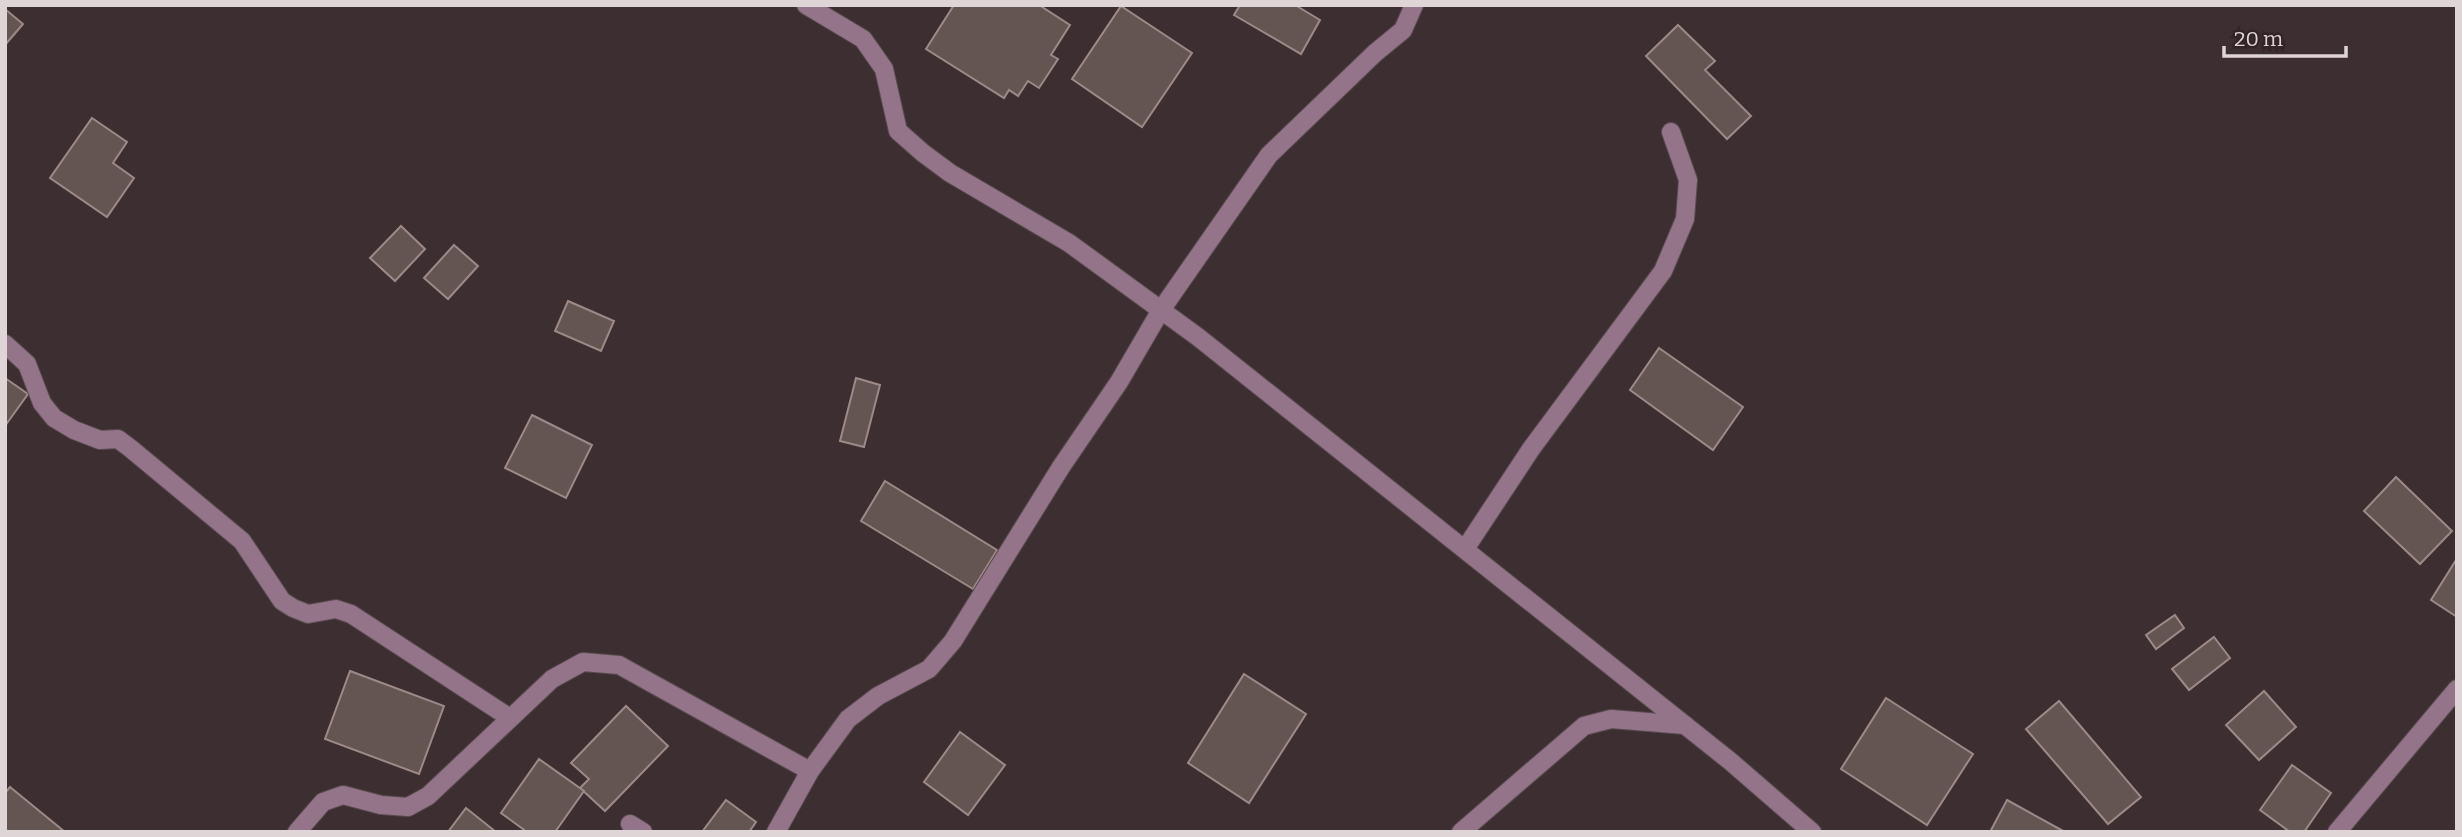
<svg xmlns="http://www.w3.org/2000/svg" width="2462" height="837" viewBox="0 0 2462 837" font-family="Bitter,serif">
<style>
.building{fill:#655552;stroke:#9d8a88;stroke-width:2}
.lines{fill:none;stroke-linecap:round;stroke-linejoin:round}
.minor-casing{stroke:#5a4c4f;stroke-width:20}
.minor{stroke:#937489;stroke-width:18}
</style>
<rect width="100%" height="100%" fill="#3d2e31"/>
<g class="building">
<path d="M 954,5 L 1039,5 L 1070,25 L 1051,55 L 1058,59 L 1039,88 L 1028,81 L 1018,96 L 1009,90 L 1004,98 L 926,49 Z"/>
<path d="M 1240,5 L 1295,5 L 1320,20 L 1301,54 L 1234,15 Z"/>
<path d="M 1121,6 L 1192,53 L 1142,127 L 1072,79 Z"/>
<path d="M 5,9 L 23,24 L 5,45 Z"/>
<path d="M 1678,25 L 1715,61 L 1705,70 L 1751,116 L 1727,139 L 1646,56 Z"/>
<path d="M 92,118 L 127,142 L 113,163 L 134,178 L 107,217 L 50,178 Z"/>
<path d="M 401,226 L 425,249 L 395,281 L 370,258 Z"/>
<path d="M 454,245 L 478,266 L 448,299 L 424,278 Z"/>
<path d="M 568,301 L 614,321 L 601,351 L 555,331 Z"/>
<path d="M 1659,348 L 1743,407 L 1713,450 L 1630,390 Z"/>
<path d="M 5,378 L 28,394 L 5,426 Z"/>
<path d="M 856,378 L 880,385 L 864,447 L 840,441 Z"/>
<path d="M 532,415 L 592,445 L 566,498 L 505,468 Z"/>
<path d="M 2396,477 L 2452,531 L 2420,564 L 2364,511 Z"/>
<path d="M 885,481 L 997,550 L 973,589 L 861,521 Z"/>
<path d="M 2456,560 L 2457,560 L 2457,617 L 2431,600 Z"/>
<path d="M 2175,615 L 2184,628 L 2156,649 L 2146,635 Z"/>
<path d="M 2214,637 L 2230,658 L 2189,690 L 2172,669 Z"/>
<path d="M 350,671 L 444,706 L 419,774 L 325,739 Z"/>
<path d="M 1244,674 L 1306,714 L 1249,803 L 1188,763 Z"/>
<path d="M 2264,691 L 2296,727 L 2259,760 L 2226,725 Z"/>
<path d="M 1886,698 L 1973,754 L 1927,825 L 1841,769 Z"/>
<path d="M 2059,701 L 2141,797 L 2108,824 L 2026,729 Z"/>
<path d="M 626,706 L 668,746 L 605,811 L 580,788 L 589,779 L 571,763 Z"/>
<path d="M 960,732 L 1005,765 L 968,815 L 924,782 Z"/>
<path d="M 539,759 L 584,791 L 555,832 L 527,832 L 501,813 Z"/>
<path d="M 2292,765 L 2331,793 L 2304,832 L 2290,832 L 2260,810 Z"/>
<path d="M 10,787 L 65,832 L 9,832 L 5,829 L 5,793 Z"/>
<path d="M 726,800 L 756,822 L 749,832 L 702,832 Z"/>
<path d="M 2007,800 L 2065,832 L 1990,832 Z"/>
<path d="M 466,808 L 496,832 L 448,832 Z"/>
</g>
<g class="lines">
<defs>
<g id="minor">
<path d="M 806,5 L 863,39 L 884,69 L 898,131 L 923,153 L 950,173 L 1069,243 L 1198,337 L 1730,761 L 1812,832"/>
<path d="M 5,344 L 27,364 L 42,403 L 54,418 L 74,430 L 100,440 L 118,439 L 130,448 L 242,541 L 282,601 L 293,608 L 308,614 L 336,609 L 351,614 L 510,718"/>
<path d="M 1465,549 L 1531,449 L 1663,271 L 1685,219 L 1688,180 L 1671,132"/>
<path d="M 630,824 L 643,832"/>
<path d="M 297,832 L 323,802 L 343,795 L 381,805 L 408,807 L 428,796 L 552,679 L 583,662 L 619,665 L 810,771"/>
<path d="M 776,832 L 810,771 L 848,719 L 878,696 L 929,669 L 953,641 L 1061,467 L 1119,382 L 1161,310 L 1269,155 L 1375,53 L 1403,30 L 1414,5"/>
<path d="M 1461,832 L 1584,726 L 1611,719 L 1685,725"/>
<path d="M 2337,832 L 2457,689"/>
</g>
</defs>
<use href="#minor" class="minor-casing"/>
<use href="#minor" class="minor"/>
</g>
<rect width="2462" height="837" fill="none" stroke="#dfd5d7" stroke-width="14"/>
<path d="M2224 46v10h122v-10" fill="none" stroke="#dfd5d7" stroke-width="3.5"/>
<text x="2234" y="46" font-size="21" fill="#dfd5d7" stroke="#332428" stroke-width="5" paint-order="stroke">20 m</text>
</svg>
